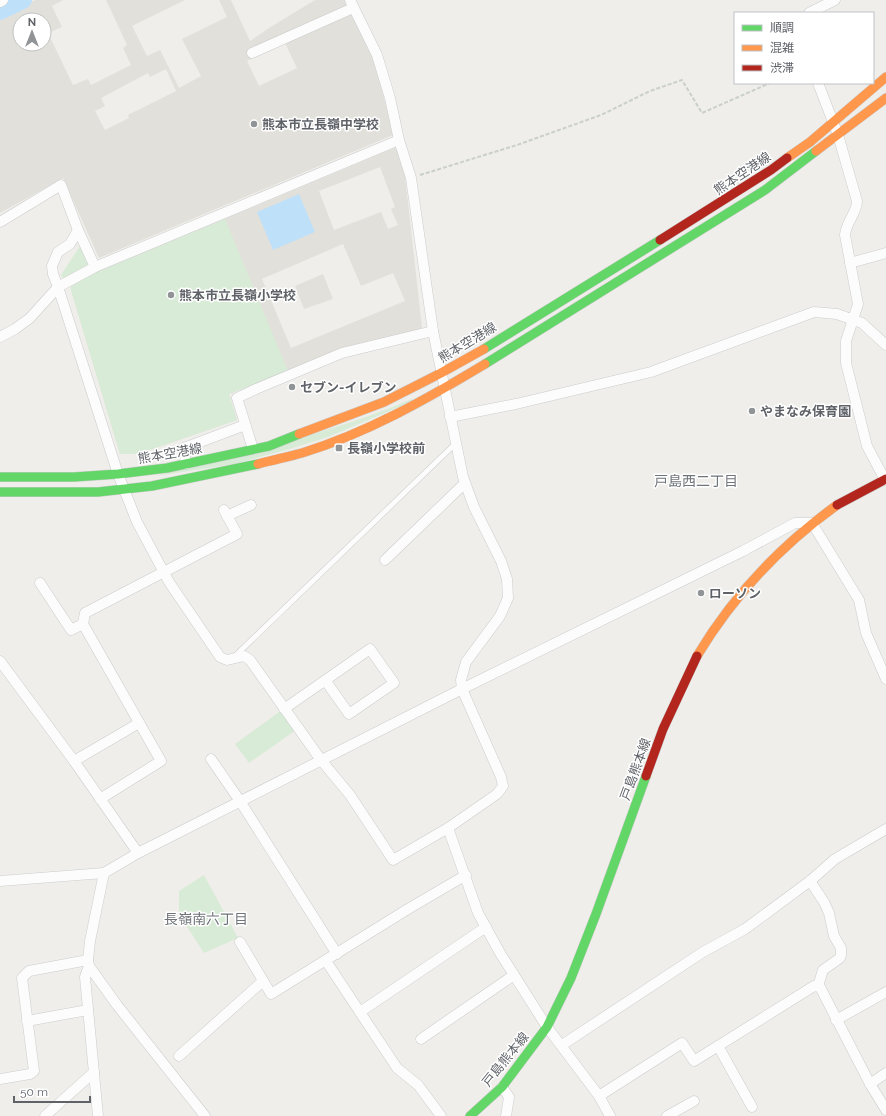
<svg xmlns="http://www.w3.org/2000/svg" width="886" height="1116" viewBox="0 0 886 1116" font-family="Raleway,'Noto Sans JP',sans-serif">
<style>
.education{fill:#e2e0da;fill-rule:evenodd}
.green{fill:#d8ebd6}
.water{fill:#bfe0f9}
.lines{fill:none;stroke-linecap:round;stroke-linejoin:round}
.river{stroke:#bfe0f9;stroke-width:18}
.lane-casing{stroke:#cbcccc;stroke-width:6}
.street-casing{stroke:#cbcccc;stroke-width:11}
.fast-casing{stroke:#cacacb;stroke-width:10}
.slow-casing{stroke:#cacacb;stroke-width:10}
.jam-casing{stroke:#cacacb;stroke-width:10}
.path{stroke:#cacfcc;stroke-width:2;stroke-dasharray:4 2;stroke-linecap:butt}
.lane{stroke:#fdfcfc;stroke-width:5}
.street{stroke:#fdfcfc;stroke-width:10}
.fast{stroke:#63d668;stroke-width:9}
.slow{stroke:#ff974d;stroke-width:9}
.jam{stroke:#b3261e;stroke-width:9}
.poi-dot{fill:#919496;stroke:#fff;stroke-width:1.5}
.labels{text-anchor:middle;stroke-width:3;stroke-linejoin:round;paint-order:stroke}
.poi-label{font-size:13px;font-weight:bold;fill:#5f6368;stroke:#fff;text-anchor:start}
.street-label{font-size:13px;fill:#5f6368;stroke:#fff}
.neighbourhood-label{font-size:14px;fill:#70757a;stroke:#fff}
</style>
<rect width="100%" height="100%" fill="#efeeea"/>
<g class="education">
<path d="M 35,0 L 63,0 L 52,6 L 62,27 L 48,33 L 73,85 L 88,79 L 91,85 L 131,65 L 123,48 L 127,45 L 106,0 L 185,0 L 132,26 L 147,56 L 160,50 L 179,88 L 201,76 L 182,39 L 227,17 L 219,0 L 231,0 L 250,41 L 269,28 L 315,0 L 347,0 L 375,62 L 393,135 L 99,258 L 63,178 L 0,213 L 0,18 ZM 20,20 L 44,20 L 44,44 L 20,44 ZM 285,43 L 297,68 L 259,86 L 247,61 ZM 166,69 L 176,91 L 128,115 L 129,118 L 105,130 L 95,111 L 105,106 L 101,98 L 148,73 L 150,77 Z"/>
<path d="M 397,147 L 405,176 L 422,328 L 288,371 L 229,394 L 237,420 L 138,454 L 120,454 L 71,290 L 71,283 ZM 380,167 L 395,207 L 391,209 L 398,225 L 388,229 L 381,212 L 334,230 L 319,191 ZM 343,244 L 361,286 L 393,273 L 405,301 L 291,348 L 262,279 Z"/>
<path d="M 323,274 L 333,299 L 304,309 L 295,286 Z"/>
</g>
<g class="green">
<path d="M 225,219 L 288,371 L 229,394 L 237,420 L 138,454 L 120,454 L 71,290 L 71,283 Z"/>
<path d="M 80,246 L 89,268 L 64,279 L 61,275 Z"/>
<path d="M 412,399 L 413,401 L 328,437 L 286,450 L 234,464 L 156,476 C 242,453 330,434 412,399 Z"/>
<path d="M 282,710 L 296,730 L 249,763 L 235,744 Z"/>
<path d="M 204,875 L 238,938 L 204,953 L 179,914 L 179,891 Z"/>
</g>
<path class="water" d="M 299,194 L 315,232 L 273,250 L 257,212 Z"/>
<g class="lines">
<path class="river" d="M 0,11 L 23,0"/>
<defs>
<path id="lane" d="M 236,655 L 456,443"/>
<g id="street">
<path d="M 350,0 L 377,55 L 390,98 L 399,140 L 411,178 L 433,331 L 463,477 L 474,507 L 501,561 L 507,579 L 508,598 L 500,616 L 466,662 L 461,680 L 462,689 L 501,777 L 503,786 L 497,794 L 448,828 L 478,913 L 500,953 L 547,1027 L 599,1096 L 610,1116"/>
<path d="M 0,2 L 3,0"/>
<path d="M 809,13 L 835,0"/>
<path d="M 252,53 L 353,8"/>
<path d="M 818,83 L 838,135 L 857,201 C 857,213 846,222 845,235 L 858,304 L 846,341 L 846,363 L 867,446 L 885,480"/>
<path d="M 0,222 L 61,185 L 78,230 L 95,267"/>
<path d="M 78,230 L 70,244 L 58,252 L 52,266 L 53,274 L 58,287 L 118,474 L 137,522 L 169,582 L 220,657 L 227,660 L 244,656 L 250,660 L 321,760 L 350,795 L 393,860 L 448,828"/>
<path d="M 850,263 L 886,253"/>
<path d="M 0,337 L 15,329 L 30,318 L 58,287 L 95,267 L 399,140"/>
<path d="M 450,417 L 516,404 L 651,372 L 814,312 L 837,314 L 862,323 L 886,345"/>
<path d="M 253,449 L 237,398 L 256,389 L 342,353 L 433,331"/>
<path d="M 186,464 L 184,448 L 245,425"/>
<path d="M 227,516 L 251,505"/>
<path d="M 385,560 L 465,483"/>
<path d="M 40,583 L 71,630 L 83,624"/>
<path d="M 0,661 L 74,761 L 138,853"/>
<path d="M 284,709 L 370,649 L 394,683 L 349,714 L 325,680"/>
<path d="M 211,759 L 240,801 L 337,954"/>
<path d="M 74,761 L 139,723"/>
<path d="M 100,799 L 161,761 L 83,624 L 85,613 L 237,534 L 224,510"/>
<path d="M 104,873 L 90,941 L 88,960 L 89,966 L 117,1005 L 205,1116"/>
<path d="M 0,881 L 104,873 L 138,853 L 462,689 L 743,551 L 795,523 L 812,523 L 859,600 L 866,633 L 886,679"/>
<path d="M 810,881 L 824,902 L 829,913 L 834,936 L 841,948 L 841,955 L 840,958 L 823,970 L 818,986"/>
<path d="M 240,942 L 271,994 L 408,909 L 466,875"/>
<path d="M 326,961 L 397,1068 L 418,1085 L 441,1116"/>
<path d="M 89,966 L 85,977 L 98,1116"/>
<path d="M 360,1012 L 486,927"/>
<path d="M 836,1020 L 886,992"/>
<path d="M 27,1021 L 88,1010"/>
<path d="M 421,1039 L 514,975"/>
<path d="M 562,1045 L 703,952 L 745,929 L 810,881 L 835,859 L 886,829"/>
<path d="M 179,1056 L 263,981"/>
<path d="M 0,1079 L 30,1074 L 34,1071 L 22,978 L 29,971 L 88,960"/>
<path d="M 870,1084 L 886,1073"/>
<path d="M 502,1087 L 509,1097 L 506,1116"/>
<path d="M 599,1096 L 682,1043 L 694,1061 L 718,1046"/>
<path d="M 752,1107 L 718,1046 L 814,986 L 820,987 L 870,1084 L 886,1110"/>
<path d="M 45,1116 L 94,1072"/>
<path d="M 667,1116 L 694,1101"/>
</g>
<g id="fast">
<path d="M 484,349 L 660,240"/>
<path d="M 485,364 L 765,190 L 816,151"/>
<path d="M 0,477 L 74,477 L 118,474 L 167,468 L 269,446 L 299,434"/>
<path d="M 0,492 L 98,492 L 152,486 L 258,464"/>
<path d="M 470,1116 L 502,1087 L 547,1027 L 571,978 L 596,914 L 646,776"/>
</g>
<g id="slow">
<path d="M 816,151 L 886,98"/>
<path d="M 787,158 L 810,142 L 886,77"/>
<path d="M 299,434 L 384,402 L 441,373 L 484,349"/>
<path d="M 258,464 C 272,460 288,457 302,453 C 367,433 427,399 485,364"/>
<path d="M 697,656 C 733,596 780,546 837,505"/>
</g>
<g id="jam">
<path d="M 660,240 L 771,170 L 787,158"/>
<path d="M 837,505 L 886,479"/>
<path d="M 646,776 L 663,729 L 697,656"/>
</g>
</defs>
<use href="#lane" class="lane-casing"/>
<use href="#street" class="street-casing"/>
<use href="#fast" class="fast-casing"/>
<use href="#slow" class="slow-casing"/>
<use href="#jam" class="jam-casing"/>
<path class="path" d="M 420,175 L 517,145 L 601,115 L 650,91 L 682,80 L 702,113 L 770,83"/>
<use href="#lane" class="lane"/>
<use href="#street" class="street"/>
<use href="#fast" class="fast"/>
<use href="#slow" class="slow"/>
<use href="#jam" class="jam"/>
</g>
<g class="poi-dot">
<circle cx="254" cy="124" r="4"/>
<circle cx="171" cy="295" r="4"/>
<circle cx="292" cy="387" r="4"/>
<circle cx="752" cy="411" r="4"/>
<rect x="335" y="444" width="8" height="8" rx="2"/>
<circle cx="701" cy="593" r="4"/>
</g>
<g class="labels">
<g class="poi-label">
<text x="262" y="129">熊本市立長嶺中学校</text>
<text x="179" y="300">熊本市立長嶺小学校</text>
<text x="300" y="392">セブン-イレブン</text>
<text x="760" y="416">やまなみ保育園</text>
<text x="347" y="453">長嶺小学校前</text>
<text x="709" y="598">ローソン</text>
</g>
<g class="street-label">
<text transform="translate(742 173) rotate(-34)" y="5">熊本空港線</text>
<text transform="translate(467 342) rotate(-31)" y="5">熊本空港線</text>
<text transform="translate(170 453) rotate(-10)" y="5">熊本空港線</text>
<text transform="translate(635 769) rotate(-70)" y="5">戸島熊本線</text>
<text transform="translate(505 1059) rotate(-51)" y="5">戸島熊本線</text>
</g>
<g class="neighbourhood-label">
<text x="696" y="486">戸島西二丁目</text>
<text x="206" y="924">長嶺南六丁目</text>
</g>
</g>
<rect x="734" y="12" width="140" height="72" fill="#ffffff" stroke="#bfc1c3"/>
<rect x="742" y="25" width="20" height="6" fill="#63d668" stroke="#bfc1c3"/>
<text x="770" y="32" font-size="12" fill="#5f6368">順調</text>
<rect x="742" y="45" width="20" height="6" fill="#ff974d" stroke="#bfc1c3"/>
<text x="770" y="52" font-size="12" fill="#5f6368">混雑</text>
<rect x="742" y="65" width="20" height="6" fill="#b3261e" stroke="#bfc1c3"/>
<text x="770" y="72" font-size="12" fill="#5f6368">渋滞</text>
<g transform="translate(32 32)"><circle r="19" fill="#ffffff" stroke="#bfc1c3"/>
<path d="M0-3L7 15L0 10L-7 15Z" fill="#919496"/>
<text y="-6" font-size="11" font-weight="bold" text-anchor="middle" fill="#5f6368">N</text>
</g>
<path d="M14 1096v6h76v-6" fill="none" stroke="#5f6368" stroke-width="2"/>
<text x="20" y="1096" font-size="12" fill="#5f6368" stroke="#ffffff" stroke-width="3" paint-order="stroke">50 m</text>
</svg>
